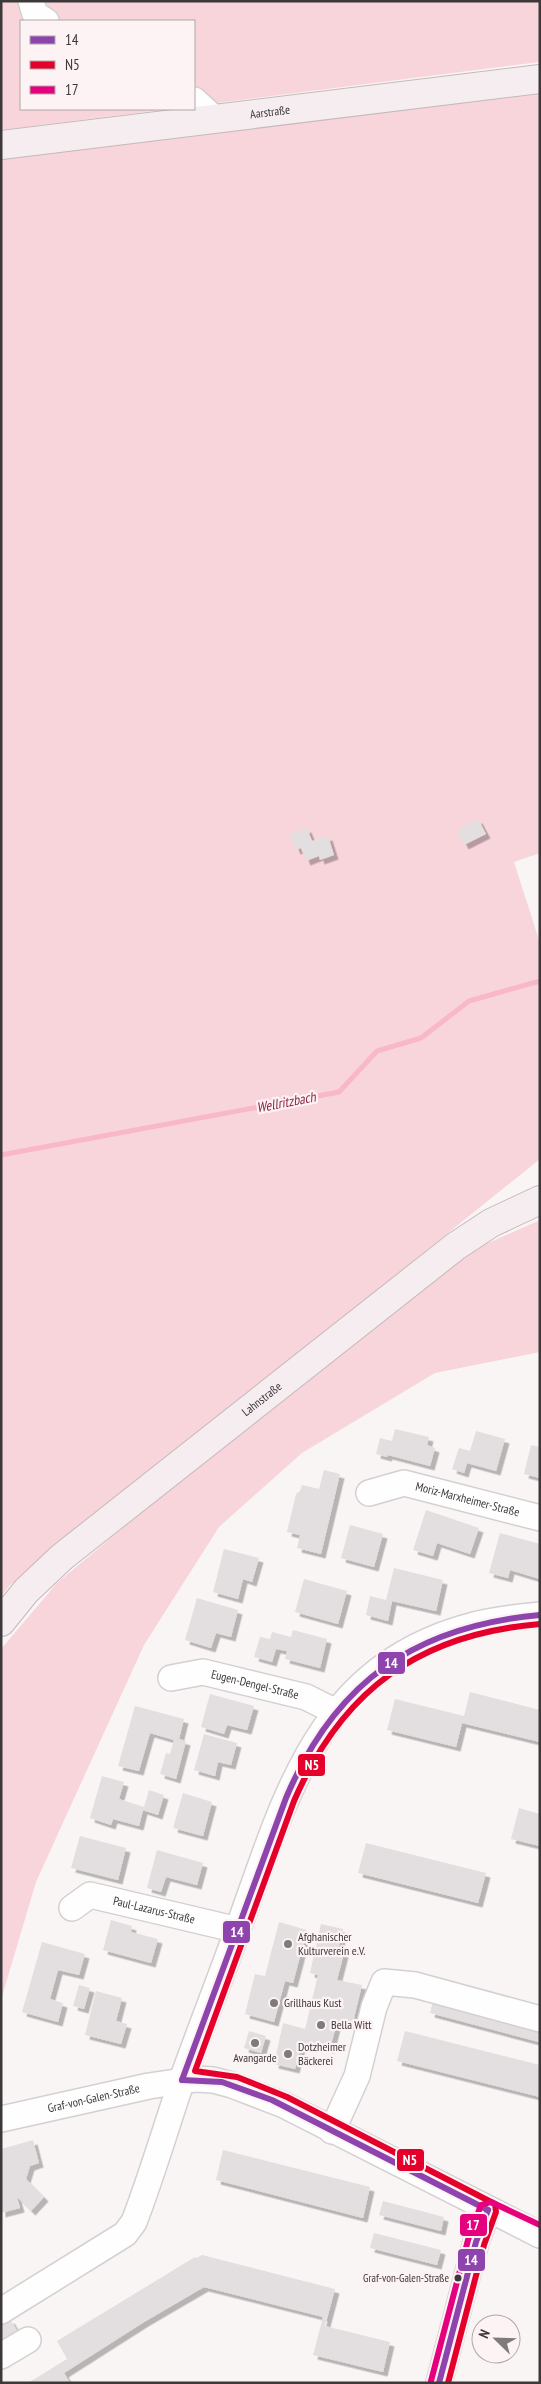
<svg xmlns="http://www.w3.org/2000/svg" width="541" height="2384" viewBox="0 0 541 2384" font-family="'PT Sans Narrow',sans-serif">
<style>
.green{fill:#f8d5db}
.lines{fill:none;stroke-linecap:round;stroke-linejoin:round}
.stream{stroke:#f8b8c7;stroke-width:5}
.building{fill:#e3dedf;filter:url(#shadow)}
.minor-casing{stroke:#d4d0d1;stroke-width:28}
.major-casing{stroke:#c6b8bb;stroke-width:30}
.minor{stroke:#fefefe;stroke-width:25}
.major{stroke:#f5edef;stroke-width:28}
.bus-1-casing{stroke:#fdf2f4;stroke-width:10}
.bus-2-casing{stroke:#fdf2f4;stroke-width:10}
.bus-3-casing{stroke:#fdf2f4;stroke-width:10}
.bus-1{stroke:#8e44ad;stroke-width:6}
.bus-2{stroke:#e4002b;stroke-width:6}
.bus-3{stroke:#e5007d;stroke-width:6}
.poi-dot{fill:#7f7b7b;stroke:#fdf2f4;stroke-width:2}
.bus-dot{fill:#3d393a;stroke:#fdf2f4;stroke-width:2}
.labels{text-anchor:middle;stroke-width:4.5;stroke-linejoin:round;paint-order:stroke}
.bus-label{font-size:11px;fill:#3d393a;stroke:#fdf2f4;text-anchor:end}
.street-label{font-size:12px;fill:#3d393a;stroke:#fdf2f4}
.poi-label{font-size:12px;fill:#3d393a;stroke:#fdf2f4;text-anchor:start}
.water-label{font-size:14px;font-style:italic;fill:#8c2548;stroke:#fdf2f4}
.line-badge{stroke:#fdf2f4;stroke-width:2}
.badge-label{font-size:14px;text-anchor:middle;font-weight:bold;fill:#fff}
</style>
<defs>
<filter id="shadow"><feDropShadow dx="4.5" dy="4.5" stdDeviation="0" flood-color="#0004"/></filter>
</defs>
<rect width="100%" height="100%" fill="#faf5f5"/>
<g class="green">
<path d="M 1,1 L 540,1 L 540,62 L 194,106 L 194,21 L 21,21 L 21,109 L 169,109 L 1,130 Z"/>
<path d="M 540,89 L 540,853 L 514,862 L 540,943 L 540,1159 L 9,1586 L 1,1597 L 1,157 Z"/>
<path d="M 540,1220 L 540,1352 L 435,1373 L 302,1453 L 219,1527 L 144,1645 L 36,1882 L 1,2000 L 1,1649 L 57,1583 L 166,1492 L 468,1252 Z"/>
</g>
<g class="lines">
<path class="stream" d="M 1,1155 L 339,1092 L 377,1051 L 421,1038 L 469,1001 L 540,981"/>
</g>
<g class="building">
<path d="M 478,819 L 486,834 L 464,845 L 457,830 Z"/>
<path d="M 307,828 L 312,841 L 328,836 L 334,855 L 320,860 L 319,856 L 306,861 L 301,848 L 296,850 L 290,834 Z"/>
<path d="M 395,1429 L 429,1437 L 427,1445 L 435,1448 L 430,1466 L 388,1455 L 387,1457 L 376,1454 L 380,1438 L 392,1441 Z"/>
<path d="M 476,1431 L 505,1439 L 496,1471 L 467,1463 L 464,1473 L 452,1469 L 459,1448 L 470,1451 Z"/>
<path d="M 531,1445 L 540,1447 L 540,1478 L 524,1474 Z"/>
<path d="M 324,1470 L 340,1474 L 321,1554 L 297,1548 L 300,1535 L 287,1532 L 296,1494 L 300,1491 L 302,1485 L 319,1489 Z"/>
<path d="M 426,1510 L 479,1528 L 470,1554 L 437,1543 L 433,1556 L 413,1550 Z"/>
<path d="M 350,1525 L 383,1534 L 374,1567 L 341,1558 Z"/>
<path d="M 500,1533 L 540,1544 L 540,1579 L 510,1570 L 508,1578 L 489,1573 Z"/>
<path d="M 224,1549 L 259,1558 L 252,1582 L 243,1579 L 238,1599 L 213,1592 Z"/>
<path d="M 394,1568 L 443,1580 L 436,1611 L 392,1601 L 388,1621 L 366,1615 L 370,1596 L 386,1600 Z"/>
<path d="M 304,1579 L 347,1591 L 338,1624 L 295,1612 Z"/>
<path d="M 197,1598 L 238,1610 L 231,1637 L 216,1633 L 211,1648 L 185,1640 Z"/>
<path d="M 293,1630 L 327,1639 L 320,1668 L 285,1659 L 287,1651 L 276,1649 L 272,1662 L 254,1657 L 260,1637 L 270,1639 L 272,1632 L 291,1637 Z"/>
<path d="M 470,1692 L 540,1710 L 540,1742 L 462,1723 L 456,1747 L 387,1730 L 395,1699 L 464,1716 Z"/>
<path d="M 210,1694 L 254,1706 L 247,1730 L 227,1725 L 224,1734 L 201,1727 Z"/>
<path d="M 135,1706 L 184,1719 L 179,1739 L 186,1741 L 176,1779 L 160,1774 L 166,1753 L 170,1754 L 174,1740 L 150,1733 L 139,1771 L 118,1766 Z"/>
<path d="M 204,1734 L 237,1743 L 231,1765 L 218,1762 L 215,1776 L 194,1770 Z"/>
<path d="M 102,1776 L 124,1782 L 119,1799 L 144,1807 L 149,1790 L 164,1795 L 158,1815 L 143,1810 L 139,1826 L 113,1819 L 111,1825 L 90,1818 Z"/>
<path d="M 183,1793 L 212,1802 L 203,1836 L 173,1828 Z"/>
<path d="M 519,1808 L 540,1814 L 540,1846 L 511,1839 Z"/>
<path d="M 80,1836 L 126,1848 L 118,1880 L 71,1868 Z"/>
<path d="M 366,1843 L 486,1873 L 478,1903 L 358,1873 Z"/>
<path d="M 157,1850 L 203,1863 L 197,1885 L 166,1877 L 161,1892 L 147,1888 Z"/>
<path d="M 111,1920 L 132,1926 L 131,1932 L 158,1939 L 151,1963 L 103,1950 Z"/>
<path d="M 279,1922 L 307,1930 L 293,1983 L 285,1981 L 274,2022 L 245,2014 L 255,1974 L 265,1976 Z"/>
<path d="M 321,1924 L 343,1929 L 338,1951 L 344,1953 L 337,1980 L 362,1985 L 352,2026 L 337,2022 L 330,2049 L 302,2043 L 295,2069 L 274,2064 L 283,2023 L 305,2029 L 318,1975 L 310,1973 Z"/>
<path d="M 42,1942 L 85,1954 L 79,1975 L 58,1970 L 50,1999 L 63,2003 L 58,2022 L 22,2012 Z"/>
<path d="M 79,1985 L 90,1988 L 84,2009 L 73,2006 Z"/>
<path d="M 96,1991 L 122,1998 L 116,2021 L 127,2024 L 121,2044 L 85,2035 Z"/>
<path d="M 434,1997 L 540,2025 L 539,2042 L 430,2013 Z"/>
<path d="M 249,2031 L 266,2036 L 261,2053 L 244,2048 Z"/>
<path d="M 405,2031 L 540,2065 L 540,2097 L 397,2061 Z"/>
<path d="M 33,2140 L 39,2163 L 30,2166 L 26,2179 L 44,2197 L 31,2211 L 17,2197 L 20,2208 L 1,2213 L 1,2149 Z"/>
<path d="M 223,2150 L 370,2187 L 363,2218 L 216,2180 Z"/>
<path d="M 383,2201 L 444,2217 L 441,2231 L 379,2215 Z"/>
<path d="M 374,2233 L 441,2250 L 437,2265 L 370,2248 Z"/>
<path d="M 202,2255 L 335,2289 L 325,2326 L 390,2342 L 383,2372 L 313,2355 L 323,2317 L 204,2287 L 144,2322 L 64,2373 L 70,2383 L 28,2383 L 67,2359 L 57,2341 L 195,2257 L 196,2258 Z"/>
<path d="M 10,2319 L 18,2332 L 1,2343 L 1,2324 Z"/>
</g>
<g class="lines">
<defs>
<g id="minor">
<path d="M 31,1 L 35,14 L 46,21"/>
<path d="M 194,100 L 215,119"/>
<path id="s1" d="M 369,1493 L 404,1483 L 540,1518"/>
<path id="s2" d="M 171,1678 L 203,1672 L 306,1697 L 336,1712"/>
<path id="s3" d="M 72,1908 L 90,1895 L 238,1930"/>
<path id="s4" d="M 1,2119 L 149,2086 L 196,2079 L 213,2080 L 232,2085 L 284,2105 L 540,2235"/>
<path d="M 332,2131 L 357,2076 L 374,2007 L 384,1982 L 415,1985 L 540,2019"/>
<path d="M 1,2311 L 125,2234 L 134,2222 C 152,2175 166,2127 182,2080 C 200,2030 220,1979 238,1929 C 286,1796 318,1665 474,1625 C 495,1619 518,1617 540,1615"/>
<path d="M 1,2356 L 28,2340"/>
<path d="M 439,2383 L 476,2242 L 488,2210"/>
</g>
<g id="major">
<path id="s5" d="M 1,145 L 540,79"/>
<path id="s6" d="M 1,1622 L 26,1591 L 62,1557 L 456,1246 L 491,1223 L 540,1200"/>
</g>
</defs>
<use href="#minor" class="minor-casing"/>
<use href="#major" class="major-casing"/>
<use href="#minor" class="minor"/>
<use href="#major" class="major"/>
<defs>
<g id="bus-1">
<path d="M 182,2080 L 286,1798 C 335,1682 415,1626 540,1615"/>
<path d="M 182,2080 L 222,2082 L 272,2100 L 488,2210"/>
<path d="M 439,2383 L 476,2242 L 488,2210"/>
</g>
<path id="bus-2" d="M 448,2383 L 484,2245 L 496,2212 L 495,2204 L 287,2097 L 237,2077 L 195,2071 L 294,1801 C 342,1690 419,1634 540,1624"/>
<path id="bus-3" d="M 431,2381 L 468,2240 L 481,2205 L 491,2202 L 540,2225"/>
</defs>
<use href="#bus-1" class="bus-1-casing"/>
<use href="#bus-2" class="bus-2-casing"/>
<use href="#bus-3" class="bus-3-casing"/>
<use href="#bus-1" class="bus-1"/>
<use href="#bus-2" class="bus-2"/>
<use href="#bus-3" class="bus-3"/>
</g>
<g class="poi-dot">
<circle cx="288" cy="1944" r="5"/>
<circle cx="274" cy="2003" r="5"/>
<circle cx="321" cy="2025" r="5"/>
<circle cx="255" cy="2043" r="5"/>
<circle cx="288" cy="2054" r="5"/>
</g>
<circle class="bus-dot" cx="458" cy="2278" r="4.5"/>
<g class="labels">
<g class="bus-label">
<text x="449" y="2282">Graf-von-Galen-Straße</text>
</g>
<g class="street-label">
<text dy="4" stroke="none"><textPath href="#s5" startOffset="271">Aarstraße</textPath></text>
<text dy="4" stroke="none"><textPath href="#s6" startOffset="344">Lahnstraße</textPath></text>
<text dy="4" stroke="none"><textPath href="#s1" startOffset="102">Moriz-Marxheimer-Straße</textPath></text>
<text dy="4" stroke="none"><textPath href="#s2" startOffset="86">Eugen-Dengel-Straße</textPath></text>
<text dy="4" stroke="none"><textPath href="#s3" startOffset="88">Paul-Lazarus-Straße</textPath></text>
<text dy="4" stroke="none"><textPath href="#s4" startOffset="95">Graf-von-Galen-Straße</textPath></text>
</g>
<g class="poi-label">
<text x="298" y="1941">Afghanischer<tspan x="298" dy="14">Kulturverein e.V.</tspan></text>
<text x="284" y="2007">Grillhaus Kust</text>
<text x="331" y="2029">Bella Witt</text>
<text x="298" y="2051">Dotzheimer<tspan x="298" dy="14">Bäckerei</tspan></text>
<text x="255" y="2062" text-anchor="middle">Avangarde</text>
</g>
<g class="water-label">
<text transform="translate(286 1102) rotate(-11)" y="5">Wellritzbach</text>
</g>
</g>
<g class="line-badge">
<rect x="377" y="1651" width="29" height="24" rx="5" fill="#8e44ad"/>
<rect x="297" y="1753" width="29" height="24" rx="5" fill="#e4002b"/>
<rect x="222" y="1920" width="29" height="24" rx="5" fill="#8e44ad"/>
<rect x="396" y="2148" width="29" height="24" rx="5" fill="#e4002b"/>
<rect x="459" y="2213" width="29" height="24" rx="5" fill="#e5007d"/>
<rect x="457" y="2248" width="29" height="24" rx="5" fill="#8e44ad"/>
</g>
<g class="badge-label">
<text x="391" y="1668">14</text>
<text x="312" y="1770">N5</text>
<text x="237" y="1937">14</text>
<text x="410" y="2165">N5</text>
<text x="473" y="2230">17</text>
<text x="471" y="2265">14</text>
</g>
<rect width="541" height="2384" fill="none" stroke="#3d393a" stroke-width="5"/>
<rect x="20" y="20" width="175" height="90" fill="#fdf2f4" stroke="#b0a8aa"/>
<rect x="30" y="36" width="25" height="8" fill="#8e44ad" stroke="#b0a8aa"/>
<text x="65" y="45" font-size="15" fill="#3d393a">14</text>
<rect x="30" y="61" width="25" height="8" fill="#e4002b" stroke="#b0a8aa"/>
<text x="65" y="70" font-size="15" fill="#3d393a">N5</text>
<rect x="30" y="86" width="25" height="8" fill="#e5007d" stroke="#b0a8aa"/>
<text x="65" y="95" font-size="15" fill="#3d393a">17</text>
<g transform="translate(496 2339) rotate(293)"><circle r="24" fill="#fdf2f4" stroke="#b0a8aa"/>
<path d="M0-4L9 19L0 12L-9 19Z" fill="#7f7b7b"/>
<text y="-8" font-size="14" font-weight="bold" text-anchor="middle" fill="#3d393a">N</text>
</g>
</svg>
